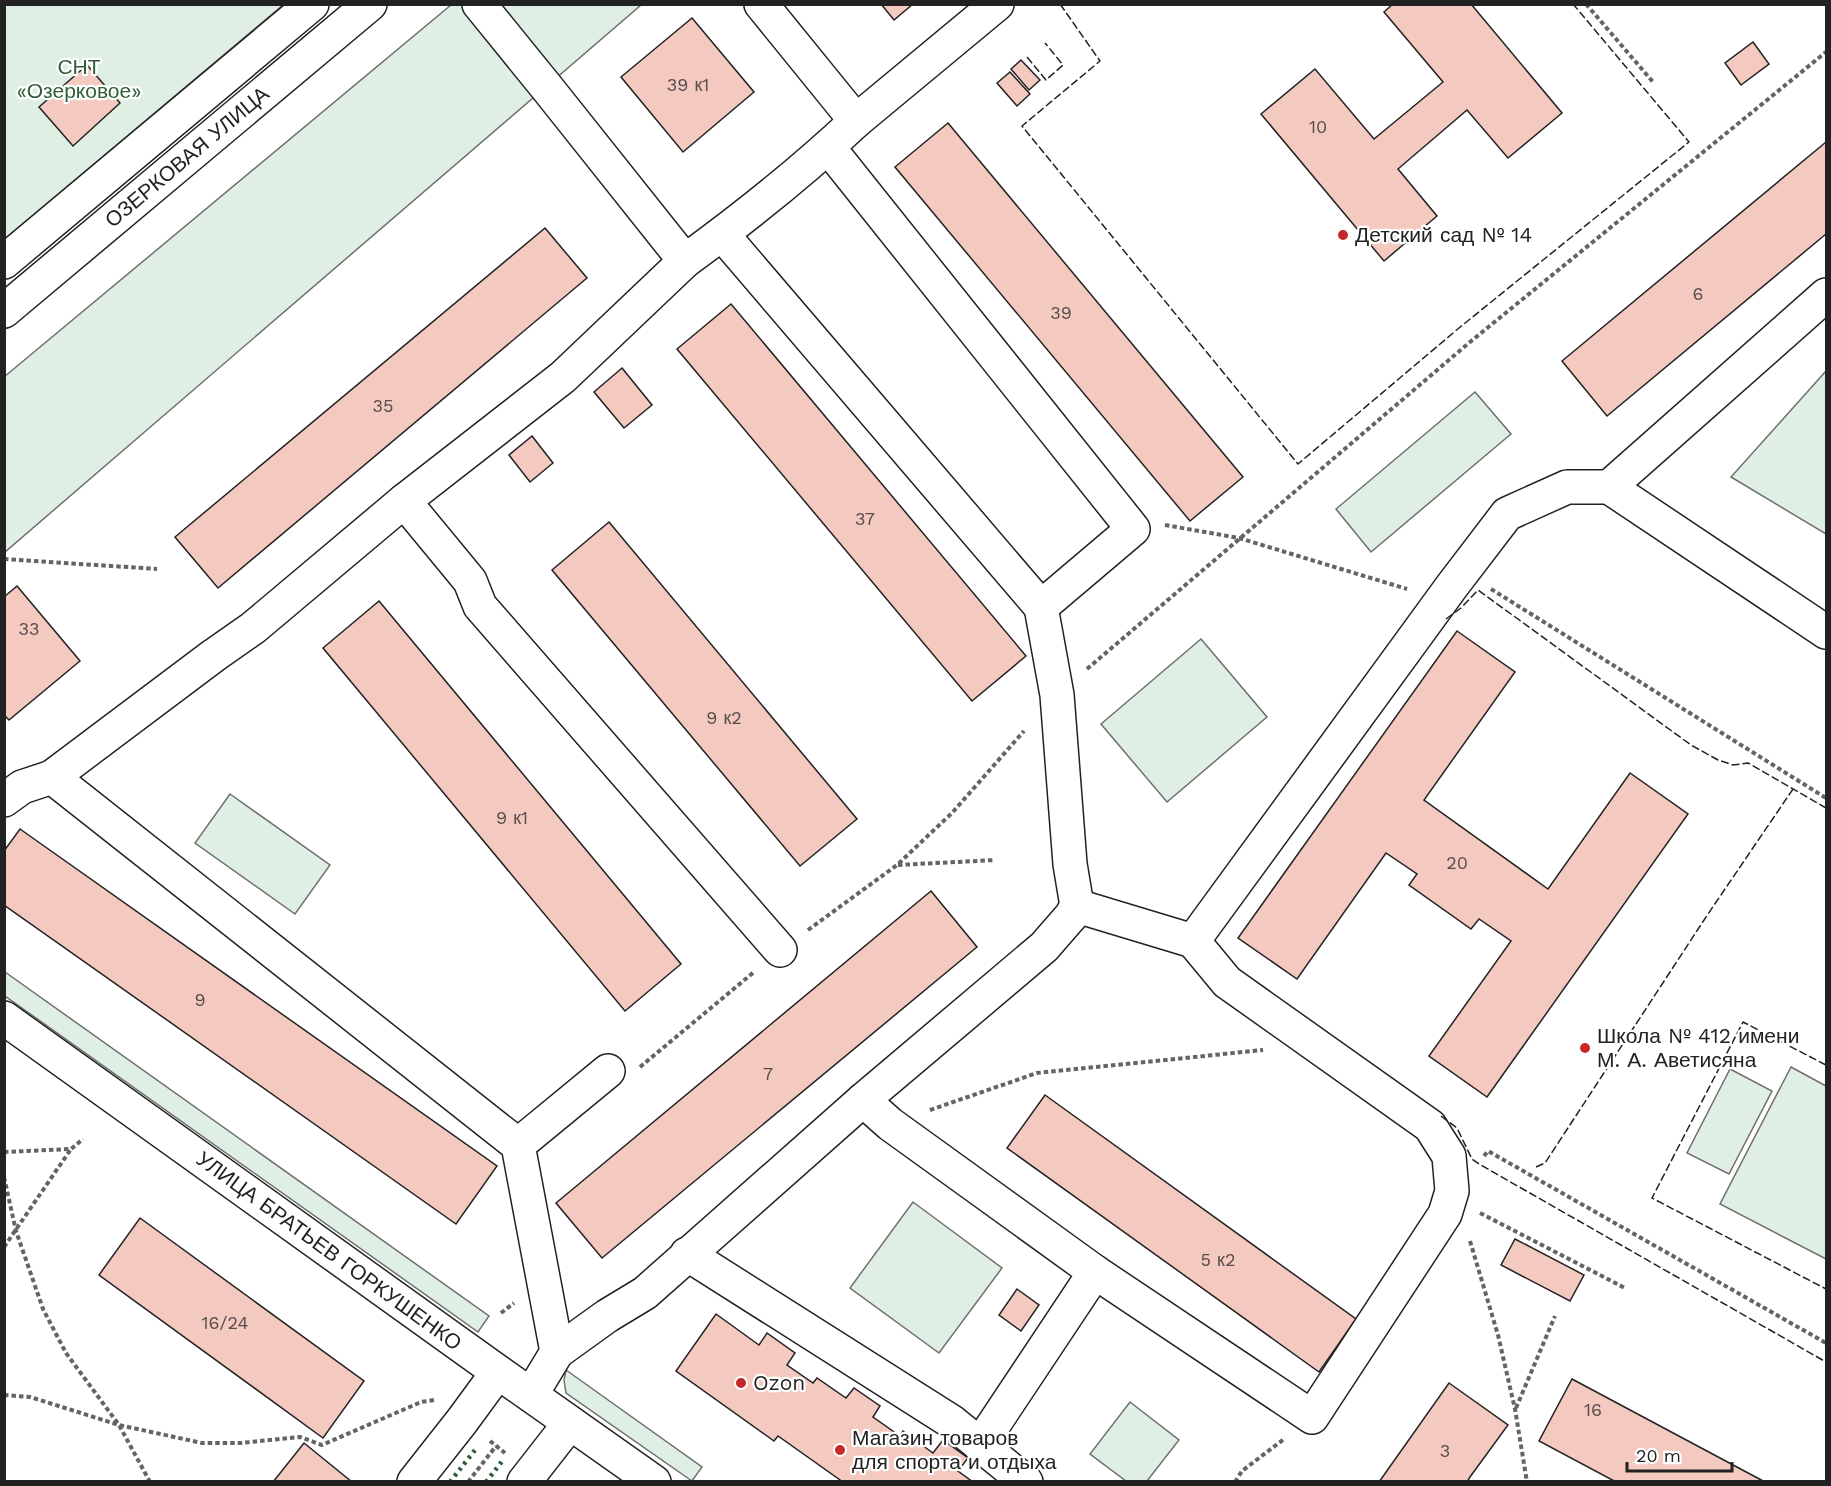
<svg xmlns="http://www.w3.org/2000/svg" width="1831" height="1486" viewBox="0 0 1831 1486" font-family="'Work Sans',sans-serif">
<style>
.green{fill:#e0efe3;stroke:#6f6f6f;stroke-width:1.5}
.building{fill:#f3c9c0;stroke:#222;stroke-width:1.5}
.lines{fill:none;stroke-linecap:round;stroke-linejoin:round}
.minor-casing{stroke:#222;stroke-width:36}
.path{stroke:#646464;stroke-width:4;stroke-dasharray:4.5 3;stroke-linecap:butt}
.minor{stroke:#fff;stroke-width:33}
.hedge{stroke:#2f5e38;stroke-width:4.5;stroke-dasharray:3 4.5;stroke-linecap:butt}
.fence{stroke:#222;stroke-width:1.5;stroke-dasharray:8 3;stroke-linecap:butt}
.poi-dot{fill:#c62828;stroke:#fff;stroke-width:2}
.labels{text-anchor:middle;stroke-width:4.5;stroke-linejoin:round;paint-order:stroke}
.number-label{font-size:18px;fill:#564c4a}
.park-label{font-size:21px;fill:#2f5e38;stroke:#fff}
.street-label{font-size:21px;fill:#222;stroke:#fff}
.poi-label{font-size:21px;fill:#222;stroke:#fff;text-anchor:start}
</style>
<rect width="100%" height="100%" fill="#fff"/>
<g class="green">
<path d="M 5,5 L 283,5 L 5,239 Z"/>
<path d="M 451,5 L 641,5 L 5,552 L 4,377 Z"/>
<path d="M 1826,371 L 1826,534 L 1731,477 Z"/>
<path d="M 1475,392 L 1511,434 L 1371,552 L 1336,509 Z"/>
<path d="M 1201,639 L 1267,717 L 1167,802 L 1101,724 Z"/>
<path d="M 230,794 L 330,865 L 295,914 L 195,843 Z"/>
<path d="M 5,972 L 489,1316 L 478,1332 L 5,996 Z"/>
<path d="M 1791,1067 L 1826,1086 L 1826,1259 L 1720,1204 Z"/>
<path d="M 1730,1069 L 1772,1091 L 1729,1174 L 1687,1153 Z"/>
<path d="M 913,1202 L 1002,1268 L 939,1353 L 850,1288 Z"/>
<path d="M 566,1370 L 702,1467 L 692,1481 L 566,1393 L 564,1380 Z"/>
<path d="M 1130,1402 L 1179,1440 L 1147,1481 L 1126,1481 L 1090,1454 Z"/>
</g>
<g class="building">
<path d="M 881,4 L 913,4 L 894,20 Z"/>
<path d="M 1393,4 L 1471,4 L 1562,113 L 1508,158 L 1467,110 L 1398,169 L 1437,216 L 1384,261 L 1261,114 L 1315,69 L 1374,139 L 1443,82 L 1384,12 Z"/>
<path d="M 692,18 L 754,92 L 683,152 L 621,77 Z"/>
<path d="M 1753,42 L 1769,64 L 1741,85 L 1725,63 Z"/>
<path d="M 1021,60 L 1040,80 L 1029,90 L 1011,69 Z"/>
<path d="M 87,65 L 120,103 L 73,146 L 39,107 Z"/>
<path d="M 1010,72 L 1030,94 L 1017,106 L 997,83 Z"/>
<path d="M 948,123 L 1243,477 L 1190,521 L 895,167 Z"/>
<path d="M 1826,142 L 1826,234 L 1607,416 L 1562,361 Z"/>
<path d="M 545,228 L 587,278 L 218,588 L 175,537 Z"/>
<path d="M 731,304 L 1026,656 L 972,701 L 677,349 Z"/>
<path d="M 622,368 L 652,405 L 624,428 L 594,392 Z"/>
<path d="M 532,436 L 553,463 L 530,482 L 509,455 Z"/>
<path d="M 609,522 L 857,819 L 800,866 L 552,570 Z"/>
<path d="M 17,586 L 80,661 L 9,720 L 4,715 L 4,597 Z"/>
<path d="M 379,601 L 681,964 L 625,1011 L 323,648 Z"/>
<path d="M 1457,631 L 1515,672 L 1424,800 L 1548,889 L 1630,773 L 1688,814 L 1487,1097 L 1429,1056 L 1511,941 L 1479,919 L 1471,929 L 1409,885 L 1417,874 L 1386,853 L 1297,979 L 1238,938 Z"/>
<path d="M 20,829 L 497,1166 L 456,1224 L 4,905 L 4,851 Z"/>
<path d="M 931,891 L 977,947 L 602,1258 L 556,1203 Z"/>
<path d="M 1045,1095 L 1356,1319 L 1319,1372 L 1007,1148 Z"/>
<path d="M 140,1218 L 364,1381 L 323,1438 L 99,1275 Z"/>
<path d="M 1515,1239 L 1584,1275 L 1570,1301 L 1501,1265 Z"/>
<path d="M 1017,1289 L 1039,1305 L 1021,1331 L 999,1315 Z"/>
<path d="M 716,1314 L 759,1345 L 767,1333 L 795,1353 L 787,1365 L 813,1383 L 817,1378 L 846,1398 L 854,1388 L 880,1406 L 873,1417 L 900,1436 L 903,1431 L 933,1453 L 943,1440 L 968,1458 L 958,1471 L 973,1482 L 843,1482 L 778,1436 L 774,1441 L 676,1371 Z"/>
<path d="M 1572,1379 L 1765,1482 L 1616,1482 L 1539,1441 Z"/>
<path d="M 1449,1383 L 1508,1425 L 1470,1477 L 1467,1482 L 1379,1482 Z"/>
<path d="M 304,1443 L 352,1482 L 273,1482 Z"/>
</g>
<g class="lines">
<defs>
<g id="minor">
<path d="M 479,4 L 548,89 L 685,261 C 744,218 802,172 856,121 L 761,4"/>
<path d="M 856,121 L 997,4"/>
<path d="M 722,234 L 1041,607 L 1133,529 L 828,147"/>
<path d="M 685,261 L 563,377 L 404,501 L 470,581 L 480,606 L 780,950"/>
<path d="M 4,262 L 312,4"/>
<path d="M 4,311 L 370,4"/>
<path d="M 1609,487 L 1826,295"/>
<path d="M 1041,607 L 1057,695 L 1070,864 L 1077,906"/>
<path d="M 52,777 L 518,1145 L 557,1352"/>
<path d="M 4,800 L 22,787 L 52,777 L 213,656 L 253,628 L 404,501"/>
<path d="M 4,1018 L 498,1372 L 654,1482"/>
<path d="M 863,1100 L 890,1124 L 1095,1272 L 1312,1417 L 1445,1214 L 1452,1191 L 1449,1156 L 1430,1126 L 1227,982 L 1193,941"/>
<path d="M 518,1145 L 608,1071"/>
<path d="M 687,1254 L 952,1422 L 1026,1482"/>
<path d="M 531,1395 L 557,1352 L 607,1316 L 645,1293 L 863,1100 L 1044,947 L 1071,916 L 1077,906 L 1193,941 L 1452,586 L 1507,514 L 1567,487 L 1609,487 L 1826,632"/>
<path d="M 980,1445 L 1095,1272"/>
<path d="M 414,1482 L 462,1421 L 498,1372"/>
<path d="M 524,1482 L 570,1423"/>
</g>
</defs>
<use href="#minor" class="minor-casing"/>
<g class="path">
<path d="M 1586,4 L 1653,82"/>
<path d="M 1165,525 L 1239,538 L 1407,589"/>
<path d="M 4,559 L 157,569"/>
<path d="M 1491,589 L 1826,798"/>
<path d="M 1087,669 L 1470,342 L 1826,52"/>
<path d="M 898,865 L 995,860"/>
<path d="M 808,930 L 897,865 L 952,813 L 1024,731"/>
<path d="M 640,1067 L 754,972"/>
<path d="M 930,1110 L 1037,1073 L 1263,1050"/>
<path d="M 4,1152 L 71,1149 L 83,1139"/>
<path d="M 1484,1156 L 1488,1151 L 1826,1343"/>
<path d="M 4,1177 L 16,1231 L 43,1309 L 66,1353 L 119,1425 L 150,1482"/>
<path d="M 1480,1213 L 1625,1288"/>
<path d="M 1470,1241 L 1498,1335 L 1515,1409 L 1527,1482"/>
<path d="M 4,1247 L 71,1149"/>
<path d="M 501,1313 L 514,1303"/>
<path d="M 4,1395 L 30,1397 L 119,1425 L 202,1443 L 241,1443 L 300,1437 L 322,1445 L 421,1402 L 434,1400"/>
<path d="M 1516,1408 L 1555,1316"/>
<path d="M 490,1441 L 505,1453"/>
<path d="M 468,1482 L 496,1446"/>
<path d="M 1235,1482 L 1242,1471 L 1284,1439"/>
</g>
<use href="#minor" class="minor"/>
<g class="hedge">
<path d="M 450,1482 L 475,1450"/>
<path d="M 486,1482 L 503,1460"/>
</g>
<g class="fence">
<path d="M 1060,4 L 1100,61 L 1022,126 L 1298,464 L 1459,328 L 1689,142 L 1573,4"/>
<path d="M 1027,57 L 1046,80 L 1063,65 L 1045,43"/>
<path d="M 1446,619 L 1461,608 L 1478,590 L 1691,745 L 1718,760 L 1733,765 L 1748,763 L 1826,808"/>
<path d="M 1826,1065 L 1743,1022 L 1652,1198 L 1826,1289"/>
<path d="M 1441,1116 L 1457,1128 L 1472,1159 L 1479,1164 L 1826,1362"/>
<path d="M 1536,1167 L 1545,1163 L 1708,914 L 1793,789"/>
</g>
</g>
<g class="poi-dot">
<circle cx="1343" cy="235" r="6"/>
<circle cx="1585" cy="1048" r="6"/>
<circle cx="741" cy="1383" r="6"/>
<circle cx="840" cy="1450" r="6"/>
</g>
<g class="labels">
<g class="number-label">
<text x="688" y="91">39 к1</text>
<text x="1318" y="133">10</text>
<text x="1698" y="300">6</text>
<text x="1061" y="319">39</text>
<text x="383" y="412">35</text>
<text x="865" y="525">37</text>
<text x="29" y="635">33</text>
<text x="724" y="724">9 к2</text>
<text x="512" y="824">9 к1</text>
<text x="1457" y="869">20</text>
<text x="200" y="1006">9</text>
<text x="768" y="1080">7</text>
<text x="1218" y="1266">5 к2</text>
<text x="225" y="1329">16/24</text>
<text x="1593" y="1416">16</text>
<text x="1445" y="1457">3</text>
</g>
<g class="park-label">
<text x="79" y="74">СНТ<tspan x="79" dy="24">«Озерковое»</tspan></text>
</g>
<g class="street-label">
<text transform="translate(187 157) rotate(-40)" y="7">ОЗЕРКОВАЯ УЛИЦА</text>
<text transform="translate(329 1251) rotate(36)" y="7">УЛИЦА БРАТЬЕВ ГОРКУШЕНКО</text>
</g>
<g class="poi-label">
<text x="1355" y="242">Детский сад № 14</text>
<text x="1597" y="1043">Школа № 412 имени<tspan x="1597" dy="24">М. А. Аветисяна</tspan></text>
<text x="753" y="1390">Ozon</text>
<text x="852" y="1445">Магазин товаров<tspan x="852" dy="24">для спорта и отдыха</tspan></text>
</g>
</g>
<rect width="1831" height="1486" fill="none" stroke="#222222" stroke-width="12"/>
<path d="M1627 1462v9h105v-9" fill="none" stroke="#222222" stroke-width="3"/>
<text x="1636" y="1462" font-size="18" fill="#222222" stroke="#ffffff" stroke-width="4.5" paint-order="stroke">20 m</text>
</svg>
